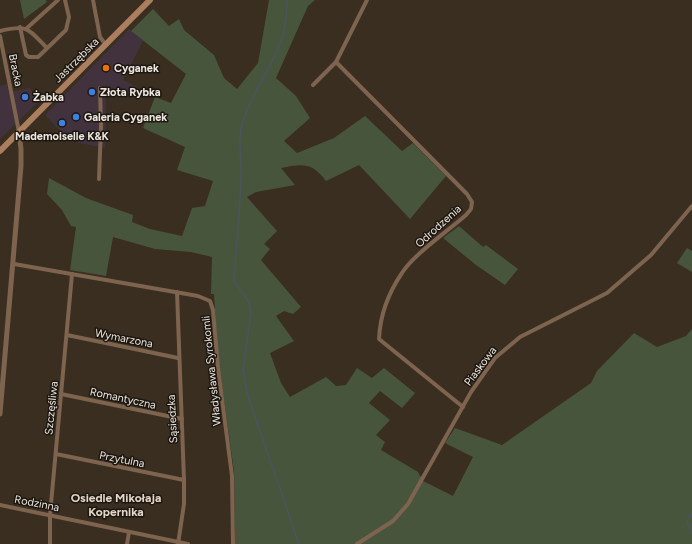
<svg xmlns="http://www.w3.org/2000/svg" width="692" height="544" viewBox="0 0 692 544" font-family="Figtree,sans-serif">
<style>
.commercial{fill:#42323d}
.green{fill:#48553d}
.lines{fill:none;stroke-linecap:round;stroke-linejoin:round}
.stream{stroke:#49545e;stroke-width:1.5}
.minor{stroke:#7e634f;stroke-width:4}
.tertiary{stroke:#7e634f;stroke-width:5}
.secondary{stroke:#aa7e5f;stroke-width:6}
.food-dot{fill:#e8710a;stroke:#1c1711;stroke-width:1.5}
.shop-dot{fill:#3f7fe0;stroke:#1c1711;stroke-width:1.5}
.labels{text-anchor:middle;stroke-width:3;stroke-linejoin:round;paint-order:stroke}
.street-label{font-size:11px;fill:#ede6dd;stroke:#1c1711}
.poi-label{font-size:11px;font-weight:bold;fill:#ede6dd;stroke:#1c1711;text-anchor:start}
.neighbourhood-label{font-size:12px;font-weight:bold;fill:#e4d6c5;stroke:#1c1711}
</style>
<rect width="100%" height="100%" fill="#392e20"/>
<g class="commercial">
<path d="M 129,29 L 143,41 L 123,80 L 137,87 L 135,93 L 117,97 L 106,96 L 105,148 L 74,142 L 63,134 L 45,115 Z"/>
<path d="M 7,84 L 9,92 L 30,88 L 38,102 L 0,139 L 0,86 Z"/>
</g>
<g class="green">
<path d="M 20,0 L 46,0 L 47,2 L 24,19 Z"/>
<path d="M 269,0 L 315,0 L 308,6 L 276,78 L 296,96 L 310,118 L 284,141 L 297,153 L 334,138 L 365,116 L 402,151 L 413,143 L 446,176 L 410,219 L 359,165 L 326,181 C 312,162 302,164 281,168 L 295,185 L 256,192 L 247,197 L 277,231 L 264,244 L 270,249 L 261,260 L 301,307 L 293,314 L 284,311 L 276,316 L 294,341 L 270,353 L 281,383 L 290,397 L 326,377 L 336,386 L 346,385 L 357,368 L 372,378 L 384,368 L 415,393 L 402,408 L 380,391 L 369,403 L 390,420 L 376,435 L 385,442 L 381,450 L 418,472 L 423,481 L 453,496 L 473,457 L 445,443 L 455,428 L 502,445 L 591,383 L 597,371 L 634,333 L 657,347 L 686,336 L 692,329 L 692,544 L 235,544 L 234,471 L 218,357 L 214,294 L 211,294 L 212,257 L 191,252 L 155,249 L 113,237 L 106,276 L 70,270 L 76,227 L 71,226 L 62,210 L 47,194 L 49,178 L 86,198 L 133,215 L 132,222 L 150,229 L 182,236 L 192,208 L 205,206 L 213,181 L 177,170 L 185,147 L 143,128 L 155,97 L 171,103 L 186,74 L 131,31 L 153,9 L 169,26 L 179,19 L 184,30 L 214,55 L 224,78 L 237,89 L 258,63 Z"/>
<path d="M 459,226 L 483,247 L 486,245 L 518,269 L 505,285 L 476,265 L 443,238 Z"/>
<path d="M 687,248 L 692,251 L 692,272 L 677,263 Z"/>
</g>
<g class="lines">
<g class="stream">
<path d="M 287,0 C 288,54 258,75 243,121 C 237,138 242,160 241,178 C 240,213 236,247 234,281 L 249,302 L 251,313 L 243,369 L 247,393 L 299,544"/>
<path d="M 692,512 L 687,523 L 692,531"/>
</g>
<g class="minor">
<path d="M 93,0 L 100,37 L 106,45"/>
<path d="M 20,27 L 26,55 L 29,57 L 38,57 L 66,30 L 69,17 L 65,0"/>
<path d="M 27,28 L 58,0"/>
<path d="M 0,31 C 28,24 28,29 47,48"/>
<path d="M 0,36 L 19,132"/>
<path d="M 336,62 L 467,194 L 472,202 L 471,209 L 466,215 C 448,231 414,254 402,273 C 389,292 380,316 379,339 L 463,407"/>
<path d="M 313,85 L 336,62 L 367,0"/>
<path d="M 99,179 L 101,126 L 100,88"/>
<path d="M 14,264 L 198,296 L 210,301 L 213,310 L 218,368 L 232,476 L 233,544"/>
<path d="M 177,292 L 184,480 L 184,504 L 178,544"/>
<path d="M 67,335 L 178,358"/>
<path d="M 61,394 L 182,419"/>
<path d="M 56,454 L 184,480"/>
<path d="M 0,505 L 188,544"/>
<path d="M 50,544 L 50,515 L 72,274"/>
<path d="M 127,544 L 129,532"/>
<path d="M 357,544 L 393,521 L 408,504 L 471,392 L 495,358 L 520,337 L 607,293 L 651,255 L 692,206"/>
</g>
<path class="tertiary" d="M 0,414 L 21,166 L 21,149 L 19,132"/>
<path class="secondary" d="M 0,151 L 150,0"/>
</g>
<circle class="food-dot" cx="106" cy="68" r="4"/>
<g class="shop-dot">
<circle cx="92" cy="92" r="4"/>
<circle cx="25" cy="97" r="4"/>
<circle cx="76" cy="117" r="4"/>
<circle cx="62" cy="123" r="4"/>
</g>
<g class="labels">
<g class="street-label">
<text transform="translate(76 60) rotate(-45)" y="4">Jastrzębska</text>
<text transform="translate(16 70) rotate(78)" y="4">Bracka</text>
<text transform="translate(438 226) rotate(-42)" y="4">Odrodzenia</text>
<text transform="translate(124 338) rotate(11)" y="4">Wymarzona</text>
<text transform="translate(480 366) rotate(-53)" y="4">Piaskowa</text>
<text transform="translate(211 371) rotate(-96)" y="4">Władysława Syrokomli</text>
<text transform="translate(123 398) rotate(12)" y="4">Romantyczna</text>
<text transform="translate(51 408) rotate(-84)" y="4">Szczęśliwa</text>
<text transform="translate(172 419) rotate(-93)" y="4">Sąsiedzka</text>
<text transform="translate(122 459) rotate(11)" y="4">Przytulna</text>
<text transform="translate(37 503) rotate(11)" y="4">Rodzinna</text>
</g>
<g class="poi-label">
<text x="114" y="72">Cyganek</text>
<text x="100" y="96">Złota Rybka</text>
<text x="33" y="101">Żabka</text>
<text x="84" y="121">Galeria Cyganek</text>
<text x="62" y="140" text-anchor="middle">Mademoiselle K&amp;K</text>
</g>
<g class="neighbourhood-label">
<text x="116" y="502">Osiedle Mikołaja<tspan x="116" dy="14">Kopernika</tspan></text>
</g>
</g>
</svg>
